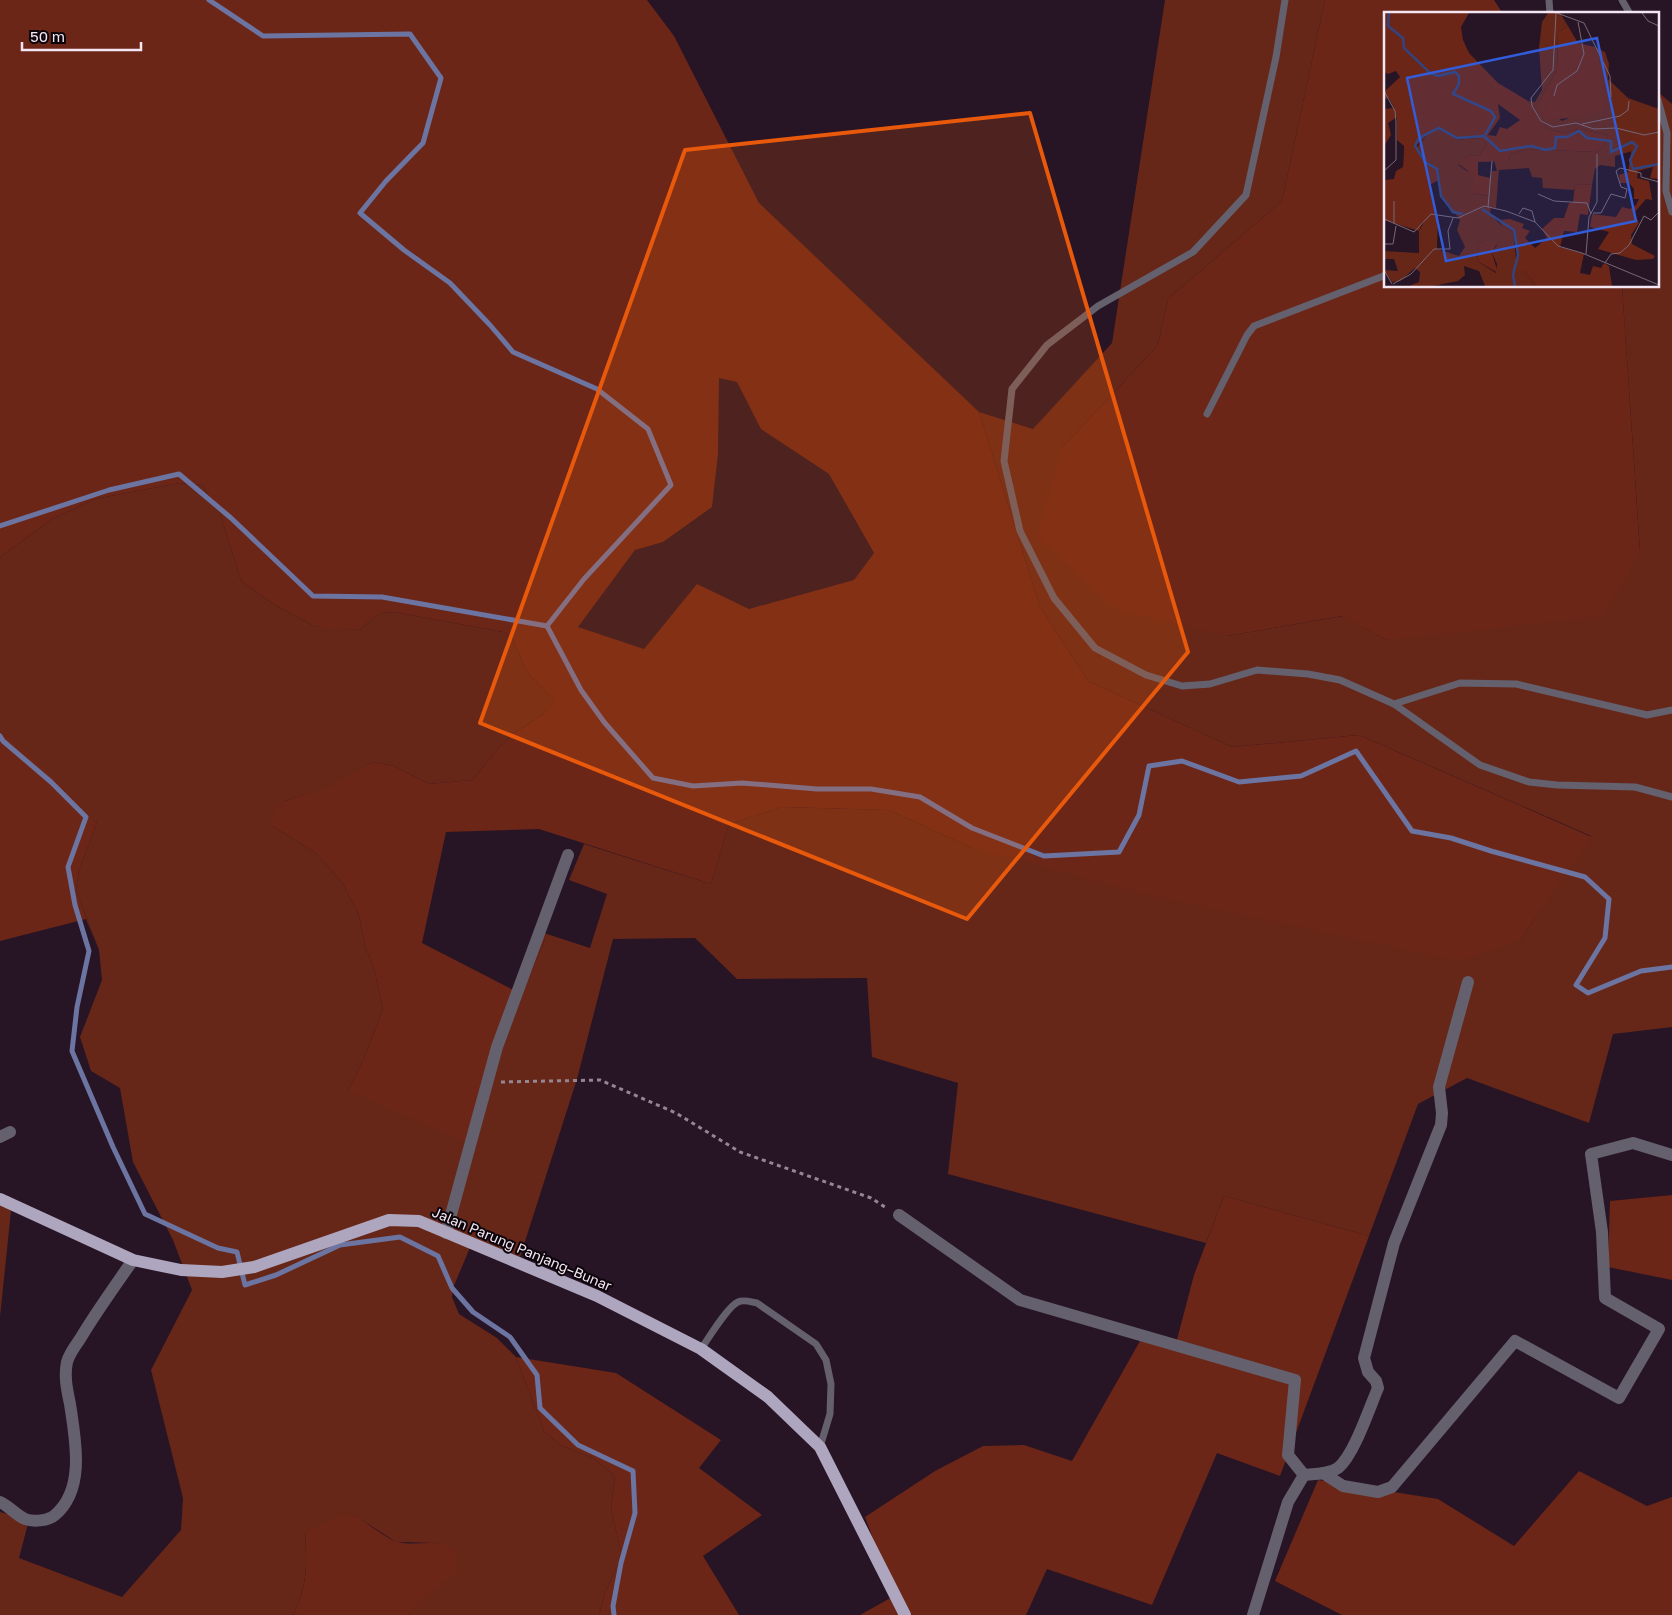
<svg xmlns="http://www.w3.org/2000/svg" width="1672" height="1615" viewBox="0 0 1672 1615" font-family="'Golos Text',sans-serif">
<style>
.green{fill:#662719}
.forest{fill:#6b2617;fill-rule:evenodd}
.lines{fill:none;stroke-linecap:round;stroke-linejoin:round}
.stream{stroke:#6c74a1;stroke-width:5}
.path{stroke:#968694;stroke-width:3;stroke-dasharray:4 4;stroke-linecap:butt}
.service{stroke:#64606d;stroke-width:7}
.minor{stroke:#64606d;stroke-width:12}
.primary{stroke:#aea6bf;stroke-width:12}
.marked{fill:#e8590c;fill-opacity:0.2;stroke:#e8590c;stroke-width:4;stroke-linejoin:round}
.labels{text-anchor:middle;stroke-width:4;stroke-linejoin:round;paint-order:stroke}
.street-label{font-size:14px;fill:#f3e5f1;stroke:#0b040a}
.inset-river{fill:none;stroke:#32447f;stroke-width:2.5}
.inset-road{fill:none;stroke:#796877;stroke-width:1}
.view{fill:#325dda;fill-opacity:0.15;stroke:#325dda;stroke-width:2.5}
.inset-edge{fill:none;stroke:#f3e5f1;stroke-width:2.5}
</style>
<rect width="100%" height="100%" fill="#271425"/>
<g class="green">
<path d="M 1165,0 L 1325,0 L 1282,201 L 1168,299 L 1158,345 L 1062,448 L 1227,636 L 1343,616 L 1386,640 L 1640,551 L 1622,286 L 1658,286 L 1658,92 L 1672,104 L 1672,1027 L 1613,1034 L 1589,1123 L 1467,1078 L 1418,1104 L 1369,1236 L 1224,1196 L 1206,1243 L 948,1174 L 958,1083 L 872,1057 L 867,978 L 737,979 L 695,938 L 613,939 L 577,1079 L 520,1257 L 474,1238 L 453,1288 L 452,1297 L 459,1314 L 497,1338 L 516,1357 L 544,1431 L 560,1445 L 593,1458 L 615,1476 L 611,1509 L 622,1556 L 605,1593 L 599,1615 L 408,1615 L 436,1543 L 396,1542 L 354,1515 L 305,1531 C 307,1564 308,1585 293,1615 L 0,1615 L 0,1512 L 29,1520 L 19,1558 L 122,1597 L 181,1530 L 183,1498 L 151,1370 L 192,1290 L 173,1240 L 133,1162 L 120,1088 L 91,1071 L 80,1037 L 102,980 L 99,950 L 76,890 L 79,870 L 97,823 L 0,732 L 0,557 L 52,519 L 95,499 L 179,483 L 202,485 L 220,513 L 241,581 L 275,605 L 314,626 L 359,630 L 380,613 L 394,612 L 503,632 L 511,636 L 527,672 L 554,700 C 550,714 523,726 512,735 C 497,747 485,766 472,780 L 429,784 L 394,766 L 372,762 L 330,788 L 285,801 L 272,826 L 316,853 L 343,884 L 359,915 L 365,946 L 374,969 L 383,1009 L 363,1061 L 348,1091 L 522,994 L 547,934 L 590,948 L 607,894 L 569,880 L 584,844 L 711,884 L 729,824 L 782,807 L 889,810 L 972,848 L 1520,940 L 1591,836 L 1359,735 L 1232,747 L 1088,681 L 1040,607 L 979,412 L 1033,429 L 1112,343 Z"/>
<path d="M 0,1202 L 11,1211 L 0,1317 Z"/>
</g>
<g class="forest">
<path d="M 0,0 L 647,0 L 674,36 L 759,203 L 979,412 L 1040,607 L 1088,681 L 1232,747 L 1359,735 L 1592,837 L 1520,940 L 1460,961 L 1145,894 L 972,848 L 889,810 L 782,807 L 729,824 L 711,884 L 539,829 L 446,832 L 422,943 L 521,994 L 544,933 L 547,934 L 522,994 L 467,1142 L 348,1091 L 363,1061 L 383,1009 L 374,969 L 365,946 L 359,915 L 343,884 L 316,853 L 272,826 L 272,817 L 276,808 L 285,801 L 330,787 L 372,762 L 394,766 L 429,784 L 472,780 C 485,766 497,747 512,735 C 523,726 551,714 553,699 L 527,672 L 511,636 L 503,632 L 394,612 L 380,613 L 359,630 L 327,628 L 314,626 L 275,605 L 241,581 L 220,513 L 202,485 L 179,483 L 95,499 L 52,519 L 0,557 ZM 719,378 L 737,382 L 761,429 L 829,474 L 874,553 L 854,580 L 749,609 L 697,584 L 644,649 L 578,627 L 635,550 L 663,542 L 712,507 L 718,454 Z"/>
<path d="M 1325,0 L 1494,0 L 1503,14 L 1386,14 L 1386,286 L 1622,286 L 1640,552 L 1603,616 L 1386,640 L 1342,616 L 1227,636 L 1115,609 L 1037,536 L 1062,448 L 1158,345 L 1168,299 L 1282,201 Z"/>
<path d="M 0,732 L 33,757 L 97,823 L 79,870 L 76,890 L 99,950 L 86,919 L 0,941 Z"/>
<path d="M 1672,1195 L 1672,1280 L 1608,1267 L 1610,1201 Z"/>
<path d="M 1224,1196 L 1369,1236 L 1280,1476 L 1217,1453 L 1152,1605 L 1047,1569 L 1026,1615 L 860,1615 L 894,1596 L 865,1517 L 935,1471 L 983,1446 L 1024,1445 L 1072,1461 L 1140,1341 L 1175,1347 L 1194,1275 Z"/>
<path d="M 516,1357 L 616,1373 L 721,1440 L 699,1468 L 762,1515 L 703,1556 L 739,1615 L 599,1615 L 605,1593 L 622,1556 L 611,1509 L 615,1476 L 593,1458 L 560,1445 L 544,1431 Z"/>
<path d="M 1579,1471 L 1647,1506 L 1672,1497 L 1672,1615 L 1342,1615 L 1275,1581 L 1318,1480 L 1438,1499 L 1514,1546 Z"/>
<path d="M 355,1515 C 364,1521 388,1540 398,1542 C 420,1547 438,1536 457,1553 L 457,1570 L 411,1610 L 408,1615 L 293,1615 C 308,1585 307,1564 305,1531 L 339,1517 Z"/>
</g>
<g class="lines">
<g class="stream">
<path d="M 209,0 L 263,36 L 410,34 L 441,78 L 423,143 L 386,181 L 360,213 L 404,250 L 450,283 L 490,325 L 513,352 L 597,389 L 648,429 L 671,485 L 584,579 L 547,626"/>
<path d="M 0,526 L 109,490 L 179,474 L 231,518 L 313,596 L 382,597 L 547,626"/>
<path d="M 547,626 L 581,690 L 604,722 L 653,778 L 693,786 L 742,783 L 817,789 L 871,789 L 920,797 L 972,828 L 1044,856 L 1119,852 L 1139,815 L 1149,766 L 1182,761 L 1239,782 L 1301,776 L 1356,751 L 1412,831 L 1451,838 L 1491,851 L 1585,877 L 1609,899 L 1605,938 L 1576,985 L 1588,993 L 1641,971 L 1672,967"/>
<path d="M 0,736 L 3,741 L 51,782 L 86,817 L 68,867 L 75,905 L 89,951 L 77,1007 L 72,1051 L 113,1147 L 145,1214 L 218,1248 L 237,1252 L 245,1285 L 276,1275 L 340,1245 L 400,1237 L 438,1256 L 452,1288 L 473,1312 L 510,1337 L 537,1375 L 540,1408 L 578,1445 L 633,1471 L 635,1513 L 621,1563 L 613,1606 L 614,1615"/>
</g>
<path class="path" d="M 501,1082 L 600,1080 L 676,1113 L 740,1152 L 871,1198 L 888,1209"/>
<g class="service">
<path d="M 1285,0 L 1276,57 L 1246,195 L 1193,252 L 1098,306 L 1047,345 L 1012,389 L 1004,461 L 1020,531 L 1054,598 L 1095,648 L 1146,675 L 1182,686 L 1210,684 L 1257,670 L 1308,674 L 1340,680 L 1394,704 L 1480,765 L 1529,782 L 1557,785 L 1635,787 L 1672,797"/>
<path d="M 1549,0 L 1550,14"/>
<path d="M 1622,0 L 1630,14"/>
<path d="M 1658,100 L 1667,133 L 1666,191 L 1672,212"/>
<path d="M 1207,414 L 1247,335 L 1254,326 L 1386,275"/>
<path d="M 1394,704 L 1460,683 L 1516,684 L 1647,715 L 1672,710"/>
<path d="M 701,1349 C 708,1339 728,1306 738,1302 C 744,1299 751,1302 757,1303 L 816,1344 L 826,1360 L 831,1384 L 830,1414 L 820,1447"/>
</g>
<g class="minor">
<path d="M 0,1137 L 10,1132"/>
<path d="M 899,1215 L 1020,1300 L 1295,1380 L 1288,1455 L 1304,1475"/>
<path d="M 446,1233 L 497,1047 L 568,855"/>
<path d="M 1323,1473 L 1343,1486 L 1378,1492 L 1392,1487 L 1515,1341 L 1619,1398 L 1659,1329 L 1605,1298 L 1602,1232 L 1591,1154 L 1633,1143 L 1672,1155"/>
<path d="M 0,1502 C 9,1506 16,1515 25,1519 C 33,1522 48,1521 55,1515 C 86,1489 75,1438 70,1404 C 67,1390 64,1376 67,1362 C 69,1354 75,1346 80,1339 C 96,1312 115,1286 133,1260"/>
<path d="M 1253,1615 L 1288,1502 L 1304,1475 C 1315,1474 1329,1474 1338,1468 C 1354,1455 1369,1409 1378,1388 L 1376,1381 L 1368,1372 L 1364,1358 L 1394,1243 L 1441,1125 L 1442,1113 L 1439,1087 L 1468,982"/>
</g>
<path class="primary" d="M 0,1199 L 133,1260 L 181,1270 L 222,1272 L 254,1267 L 389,1220 L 419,1221 L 597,1296 L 701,1349 L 768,1397 L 820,1447 L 905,1615"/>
</g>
<path class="marked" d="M 1030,113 L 1188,652 L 967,919 L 480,723 L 685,150 Z"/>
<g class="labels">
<g class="street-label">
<text transform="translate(522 1249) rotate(23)" y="5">Jalan Parung Panjang–Bunar</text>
</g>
</g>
<g transform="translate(1384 12)">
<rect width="275" height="275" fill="#271425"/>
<path d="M 164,1 L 176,1 L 184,14 L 174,20 L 173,58 L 154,91 L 178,109 L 190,104 L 214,58 L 211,35 L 221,40 L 225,52 L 224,67 L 244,86 L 275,97 L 275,118 L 263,123 L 251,122 L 248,139 L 231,144 L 231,155 L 216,153 L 211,157 L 208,173 L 191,172 L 190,178 L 159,176 L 158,166 L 148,165 L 145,156 L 115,158 L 112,196 L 107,195 L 106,202 L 119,215 L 129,219 L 133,255 L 141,260 L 152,274 L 101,274 L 95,259 L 80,254 L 81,263 L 74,269 L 49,274 L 25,274 L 35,270 L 36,260 L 31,256 L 16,269 L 8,270 L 0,258 L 14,259 L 10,247 L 0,247 L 0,239 L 35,241 L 35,219 L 44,203 L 54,203 L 53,237 L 75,244 L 81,235 L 73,218 L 76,208 L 57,182 L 54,157 L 39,148 L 32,136 L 46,120 L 58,116 L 69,128 L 96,126 L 103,132 L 96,143 L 84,144 L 74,153 L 86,161 L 91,171 L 89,181 L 103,184 L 108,159 L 113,159 L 110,148 L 125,149 L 126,142 L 144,137 L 212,140 L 218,136 L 224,123 L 195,117 L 181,121 L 163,117 L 144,89 L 151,90 L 158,78 L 155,36 L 158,10 ZM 98,230 L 113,233 L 108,241 L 113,252 L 112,261 L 93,249 L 95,232 Z" fill="#662719" fill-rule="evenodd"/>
<path d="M 0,1 L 85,1 L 77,15 L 79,28 L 85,41 L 114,71 L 144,89 L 163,117 L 181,121 L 195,117 L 224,123 L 218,136 L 212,140 L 144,137 L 126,142 L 125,149 L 94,150 L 94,163 L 106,166 L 108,159 L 104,184 L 89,181 L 89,167 L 83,158 L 74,152 L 84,144 L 96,143 L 103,132 L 95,126 L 69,128 L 55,117 L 42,124 L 32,134 L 39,148 L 54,157 L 53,165 L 57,171 L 55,168 L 45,173 L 51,202 L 38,211 L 35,219 L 0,208 L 1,168 L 10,167 L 12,159 L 19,155 L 20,141 L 20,134 L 13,128 L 13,105 L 4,111 L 7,123 L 0,134 L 0,97 L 10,96 L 5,86 L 0,87 L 0,80 L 16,65 L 12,59 L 4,62 L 0,60 ZM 114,92 L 136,108 L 123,117 L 116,115 L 112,124 L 104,123 L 116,106 ZM 184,14 L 194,31 L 211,35 L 222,89 L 220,97 L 196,105 L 164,108 L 154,102 L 154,91 L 173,58 L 174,20 ZM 275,118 L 275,167 L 266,166 L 269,155 L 254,159 L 253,166 L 265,169 L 268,188 L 262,187 L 250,201 L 255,211 L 247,223 L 248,232 L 271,244 L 269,247 L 252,248 L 214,237 L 225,220 L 206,215 L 208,202 L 232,205 L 238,195 L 246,197 L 252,193 L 255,187 L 250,187 L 250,177 L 245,171 L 236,171 L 235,163 L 244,160 L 250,122 L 263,123 ZM 191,172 L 208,173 L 204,203 L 196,202 L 193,220 L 180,219 L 176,235 L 200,242 L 196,261 L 206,263 L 209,254 L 217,256 L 220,251 L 225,254 L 228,274 L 152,274 L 141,260 L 130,255 L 133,244 L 129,219 L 119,215 L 114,208 L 126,207 L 140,212 L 138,216 L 146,219 L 141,226 L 151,236 L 163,226 L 158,217 L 170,206 L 180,206 L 185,191 L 189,190 ZM 100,229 L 113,231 L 108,241 L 114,261 L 93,249 L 95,232 Z" fill="#6b2617" fill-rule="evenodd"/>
<path class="inset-river" d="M 5,1 L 4,14 L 19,26 L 20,36 L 46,61 L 54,64 L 71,60 L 75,64 L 75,72 L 69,82 L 107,99 L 111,105 L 101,123M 100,124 L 116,139 L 147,134 L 162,138 L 171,136 L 172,125 L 183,125 L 195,119 L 203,126 L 227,129 L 227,140 L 248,130 L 253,134 L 246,148 L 249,157 L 275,152M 98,197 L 130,218 L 134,243 L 129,263 L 131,274M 79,202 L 69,200 L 64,193 L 57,184 L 53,157 L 41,150 L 31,134 L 35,126 L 55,116 L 73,126 L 100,124"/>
<path class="inset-road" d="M 172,1 L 169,58 L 147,86 L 148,94 L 157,109 L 169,115 L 192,111 L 210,117 L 232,116 L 260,123 L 275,120M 173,1 L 200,11 L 226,64 L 227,85M 258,1 L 264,9 L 275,14M 0,79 L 11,99 L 12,110 L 12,148 L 0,159M 170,84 L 173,73 L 193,59 L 200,42 L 194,10M 198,112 L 236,104 L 244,98 L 245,89M 154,182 L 170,189 L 203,191 L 207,202M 10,189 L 10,211M 104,195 L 108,149M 209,201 L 217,201 L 227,182 L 241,186 L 243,177 L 237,175 L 232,159 L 236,156 L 257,161 L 257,165 L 275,170M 135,202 L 139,196 L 148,199 L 151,210M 0,207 L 30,220 L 47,202 L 74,206 L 100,194 L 122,199 L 151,210 L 174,234 L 198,241 L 275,273M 0,232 L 9,232 L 12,214M 202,242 L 205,205 L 213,190 L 213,142M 221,251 L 227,242 L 236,241 L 245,233 L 260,204 L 267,208 L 275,200M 0,258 L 8,272M 9,272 L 27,262 L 50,237 L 66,237 L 64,219 L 69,206"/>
<path class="view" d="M 213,26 L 252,209 L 62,249 L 23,66 Z"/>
<rect width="275" height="275" class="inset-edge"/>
</g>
<path d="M22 42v8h119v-8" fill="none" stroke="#f3e5f1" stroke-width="2.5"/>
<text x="30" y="42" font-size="15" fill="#f3e5f1" stroke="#0b040a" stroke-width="4" paint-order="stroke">50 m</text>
</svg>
